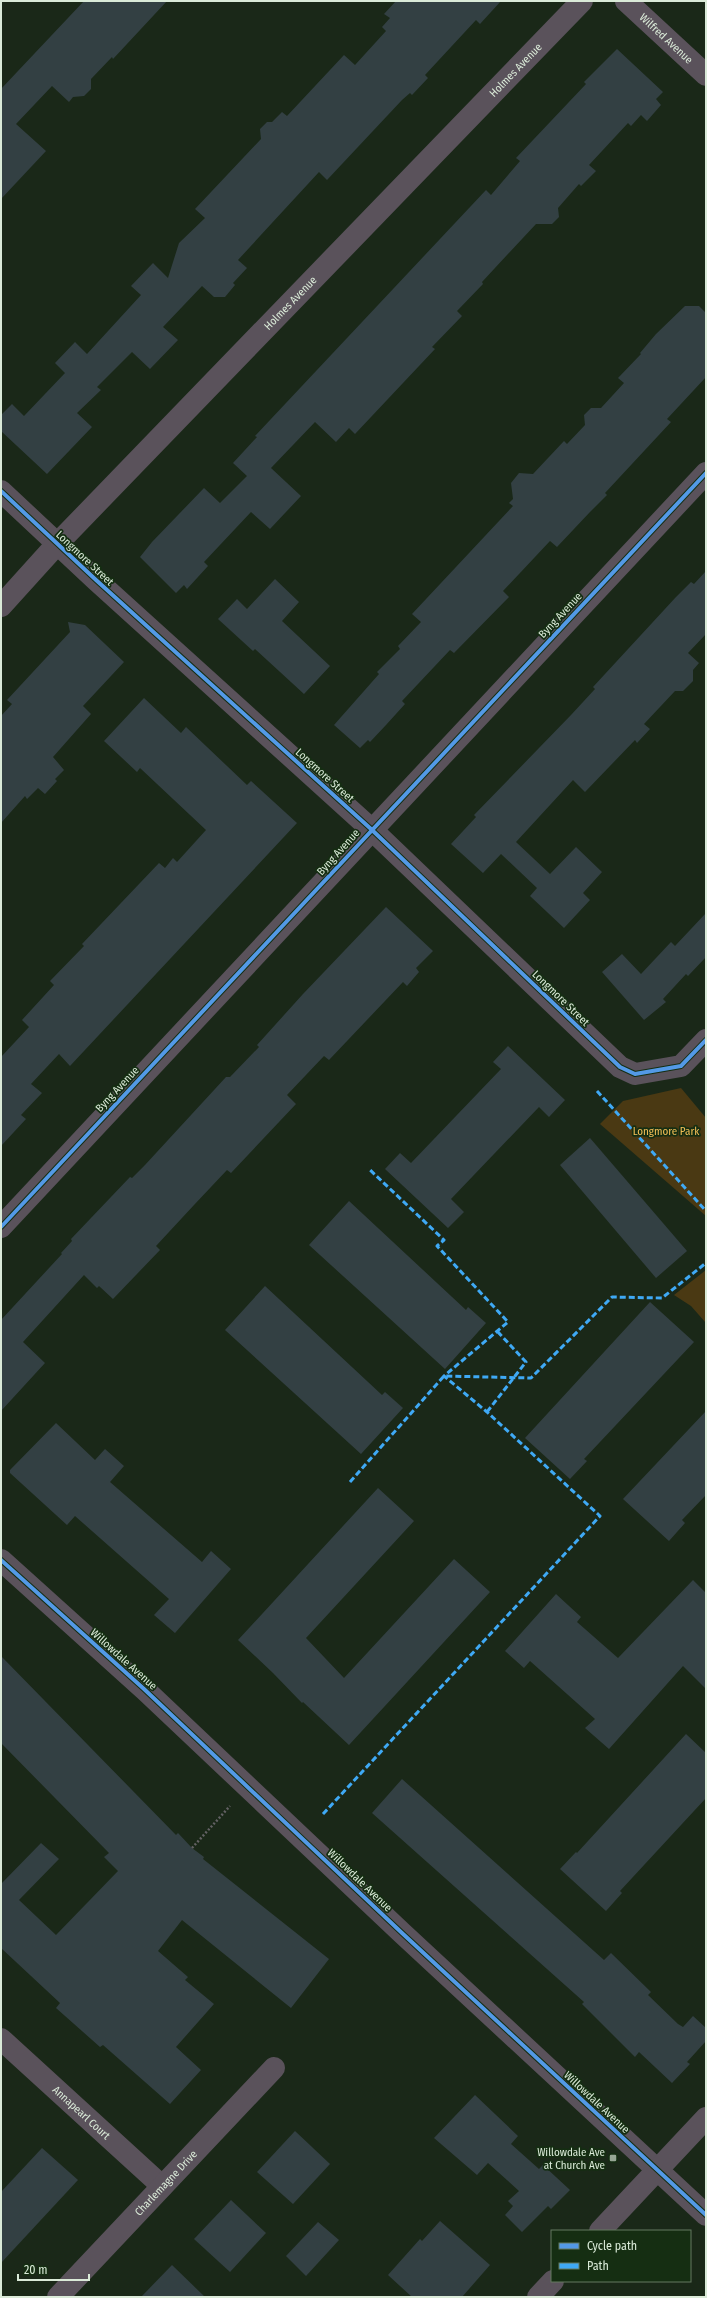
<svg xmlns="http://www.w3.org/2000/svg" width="707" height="2298" viewBox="0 0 707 2298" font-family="'Fira Sans Condensed',sans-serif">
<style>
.green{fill:#4a3913}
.building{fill:#334043}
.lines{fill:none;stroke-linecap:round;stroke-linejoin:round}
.path{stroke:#626163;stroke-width:2.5;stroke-dasharray:2 2;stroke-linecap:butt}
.minor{stroke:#5a525b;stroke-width:22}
.quiet{stroke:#3fa9f5;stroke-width:3;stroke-dasharray:6 3;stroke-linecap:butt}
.cycleway-casing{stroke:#152e12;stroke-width:6}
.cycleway{stroke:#5399e6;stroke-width:4}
.poi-dot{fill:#97a695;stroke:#152e12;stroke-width:1.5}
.labels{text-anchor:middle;stroke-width:3.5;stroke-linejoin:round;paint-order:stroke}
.street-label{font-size:11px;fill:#daead8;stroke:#152e12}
.park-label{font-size:11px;fill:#f4bf57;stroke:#152e12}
.poi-label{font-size:11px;fill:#daead8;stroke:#152e12;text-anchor:end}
</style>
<rect width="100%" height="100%" fill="#1a2818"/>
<g class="green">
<path d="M 681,1088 L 706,1118 L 706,1216 L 600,1124 L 623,1101 Z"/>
<path d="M 706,1270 L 706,1323 L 691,1306 L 674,1295 Z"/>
</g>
<g class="building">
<path d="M 84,1 L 167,1 L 113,59 L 112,57 L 91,79 L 91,89 L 84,96 L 73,97 L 69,102 L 52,86 L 16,124 L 46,151 L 1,199 L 1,89 Z"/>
<path d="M 396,1 L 501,1 L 480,24 L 476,20 L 425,75 L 428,78 L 412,95 L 410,93 L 402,100 L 327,180 L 319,172 L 238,260 L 247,268 L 233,283 L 235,285 L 225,297 L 214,297 L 202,286 L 163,327 L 178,340 L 150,369 L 132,352 L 97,387 L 101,390 L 77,413 L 92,427 L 47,474 L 1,431 L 1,415 L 12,404 L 24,416 L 65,373 L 55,363 L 75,342 L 87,354 L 141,295 L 131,286 L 153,263 L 168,278 L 179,243 L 205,218 L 195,209 L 261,139 L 260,129 L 267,122 L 272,122 L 282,112 L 287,116 L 344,55 L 355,65 L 386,31 L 382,27 L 390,18 L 384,14 Z"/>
<path d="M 617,49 L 663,92 L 656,99 L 661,105 L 647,121 L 641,115 L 631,126 L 628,123 L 589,165 L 596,171 L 581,186 L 579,184 L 558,208 L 559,217 L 552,224 L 536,224 L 507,255 L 482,282 L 483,284 L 457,311 L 462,316 L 432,347 L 435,349 L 355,434 L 349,428 L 336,442 L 315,422 L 271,468 L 301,496 L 270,529 L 251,512 L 204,562 L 208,566 L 187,589 L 184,585 L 176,593 L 140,557 L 152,542 L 204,488 L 220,503 L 247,476 L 233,463 L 257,437 L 255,436 L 486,190 L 491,195 L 520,161 L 516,158 L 586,84 L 584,82 Z"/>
<path d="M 685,306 L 699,306 L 706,313 L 706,377 L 667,419 L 671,422 L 605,493 L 607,495 L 590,512 L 557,547 L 550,541 L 503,591 L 509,597 L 454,653 L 450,650 L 402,701 L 405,704 L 386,725 L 370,742 L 368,740 L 360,748 L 334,725 L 379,674 L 377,672 L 400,649 L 398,646 L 421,622 L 412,614 L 513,506 L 509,503 L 513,499 L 511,483 L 519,473 L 533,474 L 564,441 L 567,444 L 585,425 L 584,415 L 591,408 L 601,408 L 624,383 L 618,378 L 641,354 L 640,353 L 656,334 Z"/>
<path d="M 706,571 L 706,634 L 688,653 L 699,663 L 693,670 L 693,681 L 683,691 L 675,691 L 644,724 L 650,729 L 637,743 L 635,740 L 585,792 L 573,780 L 516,842 L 550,874 L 576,847 L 602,872 L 583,893 L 590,900 L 564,928 L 530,896 L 537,888 L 501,854 L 483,873 L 451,844 L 476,817 L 474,815 L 571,715 L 595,689 L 593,687 L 676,597 L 691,582 L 694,584 Z"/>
<path d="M 275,579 L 299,602 L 282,621 L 330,666 L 304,694 L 255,649 L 253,651 L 218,619 L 237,599 L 247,609 Z"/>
<path d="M 68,622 L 85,625 L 124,662 L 83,706 L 91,714 L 53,757 L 64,770 L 55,779 L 57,781 L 45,794 L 38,788 L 27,799 L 25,796 L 1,823 L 1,716 L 12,704 L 7,700 L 70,632 Z"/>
<path d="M 144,698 L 181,733 L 186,727 L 247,785 L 251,781 L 297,823 L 70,1066 L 59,1054 L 31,1084 L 42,1093 L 21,1115 L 26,1119 L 1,1146 L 1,1057 L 29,1027 L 22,1020 L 54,985 L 50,981 L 84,946 L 82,944 L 159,863 L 165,868 L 173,858 L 177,862 L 206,830 L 140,768 L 137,772 L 104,741 Z"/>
<path d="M 386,907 L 433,951 L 416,968 L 419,972 L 407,986 L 403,982 L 329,1060 L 324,1056 L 287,1095 L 296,1104 L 231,1173 L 227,1170 L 194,1205 L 156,1246 L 160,1250 L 113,1299 L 99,1286 L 97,1288 L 84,1275 L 23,1342 L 45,1363 L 1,1411 L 1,1320 L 62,1254 L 61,1253 L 72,1241 L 71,1239 L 130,1177 L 132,1178 L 145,1165 L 226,1077 L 230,1077 L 259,1047 L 257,1045 L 303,994 Z"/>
<path d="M 706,913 L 706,957 L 688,976 L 686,974 L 663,999 L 666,1002 L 644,1020 L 602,972 L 622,954 L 641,974 L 671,942 L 675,946 Z"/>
<path d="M 508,1046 L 565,1100 L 549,1117 L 539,1107 L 451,1199 L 464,1212 L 448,1228 L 385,1169 L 400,1153 L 411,1163 L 501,1069 L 493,1062 Z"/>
<path d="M 590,1138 L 687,1251 L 656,1278 L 560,1165 Z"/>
<path d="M 349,1201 L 466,1310 L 468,1307 L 486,1323 L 445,1369 L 309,1245 Z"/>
<path d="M 265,1286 L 382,1395 L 385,1392 L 403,1408 L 361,1454 L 225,1330 Z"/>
<path d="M 650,1302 L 694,1342 L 584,1459 L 587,1461 L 570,1479 L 525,1438 Z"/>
<path d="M 706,1411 L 706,1495 L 682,1520 L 685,1523 L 669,1541 L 623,1499 Z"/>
<path d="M 56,1423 L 95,1460 L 105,1449 L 124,1466 L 110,1482 L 202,1562 L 211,1551 L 231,1569 L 175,1633 L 154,1615 L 169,1599 L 75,1516 L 67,1525 L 10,1473 L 10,1470 Z"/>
<path d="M 378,1488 L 414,1521 L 306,1638 L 344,1678 L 454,1559 L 490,1592 L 349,1745 L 303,1702 L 302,1703 L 273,1673 L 238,1640 Z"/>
<path d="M 693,1580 L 706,1593 L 706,1689 L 683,1666 L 609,1749 L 585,1728 L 595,1719 L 530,1661 L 524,1668 L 505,1651 L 556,1594 L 581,1617 L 577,1622 L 618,1658 Z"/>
<path d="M 1,1656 L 176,1835 L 178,1833 L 192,1848 L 204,1857 L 203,1859 L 329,1959 L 291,2008 L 182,1920 L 158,1951 L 188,1977 L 185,1980 L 214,2004 L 176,2047 L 201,2070 L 170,2104 L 103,2045 L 100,2047 L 56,2008 L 60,2003 L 1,1948 L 1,1884 L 41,1843 L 59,1859 L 19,1900 L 56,1935 L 118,1871 L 104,1857 L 109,1853 L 1,1743 Z"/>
<path d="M 686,1734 L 706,1753 L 706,1798 L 620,1891 L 622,1893 L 606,1911 L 560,1869 L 576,1852 L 577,1853 Z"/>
<path d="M 402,1779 L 604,1960 L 611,1953 L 651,1992 L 648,1995 L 678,2024 L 683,2027 L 693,2016 L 706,2028 L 706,2041 L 687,2062 L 690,2064 L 672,2083 L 639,2052 L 635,2057 L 582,2004 L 584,2002 L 372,1813 Z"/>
<path d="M 475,2095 L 518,2136 L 511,2144 L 539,2169 L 543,2165 L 570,2190 L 551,2209 L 548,2206 L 522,2232 L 505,2215 L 513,2206 L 508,2201 L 519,2191 L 488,2163 L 477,2175 L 434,2138 Z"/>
<path d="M 295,2131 L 330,2164 L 293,2204 L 257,2172 Z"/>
<path d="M 42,2148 L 78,2180 L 1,2263 L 1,2192 Z"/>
<path d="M 231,2200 L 266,2233 L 230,2272 L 194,2239 Z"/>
<path d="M 440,2221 L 490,2265 L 462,2297 L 412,2297 L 388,2275 L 420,2239 L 422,2241 Z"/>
<path d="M 318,2222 L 339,2240 L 306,2276 L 286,2256 Z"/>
<path d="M 172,2265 L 205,2297 L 141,2297 Z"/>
</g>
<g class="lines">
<path class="path" d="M 192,1848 L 230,1806"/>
<g class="minor">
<path id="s1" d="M 626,1 L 706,75"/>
<path d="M 1,491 L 96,580 L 371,829 L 620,1067 L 635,1074 L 681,1066 L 706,1040"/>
<path id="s2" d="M 1,606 L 58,543 L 582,1"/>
<path d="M 1,1227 L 706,473"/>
<path d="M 1,1560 L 144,1689 L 402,1933 L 706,2215"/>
<path id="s3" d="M 1,2039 L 162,2186"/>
<path d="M 600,2231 L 706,2118"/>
<path id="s4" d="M 58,2297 L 274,2068"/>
<path d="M 538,2297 L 553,2281"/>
</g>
<g class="quiet">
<path d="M 597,1091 L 706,1211"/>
<path d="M 487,1412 L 526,1362 L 497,1331"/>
<path d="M 350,1482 L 444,1376 L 531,1378 L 612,1297 L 662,1298 L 706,1263"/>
<path d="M 323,1814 L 600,1516 L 487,1412 L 444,1376 L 508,1322 L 437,1246 L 444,1240 L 369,1169"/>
</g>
<defs>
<g id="cycleway">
<path d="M 1,491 L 96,580 L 371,829 L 620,1067 L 635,1074 L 681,1066 L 706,1040"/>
<path d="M 1,1227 L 706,473"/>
<path d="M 1,1560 L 144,1689 L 402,1933 L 706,2215"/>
</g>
</defs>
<use href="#cycleway" class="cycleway-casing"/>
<use href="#cycleway" class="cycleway"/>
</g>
<rect class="poi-dot" x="609" y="2154" width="8" height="8" rx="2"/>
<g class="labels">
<g class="street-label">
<text dy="4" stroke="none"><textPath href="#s1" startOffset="55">Wilfred Avenue</textPath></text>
<text dy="4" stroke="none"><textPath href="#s2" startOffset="743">Holmes Avenue</textPath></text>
<text dy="4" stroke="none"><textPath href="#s2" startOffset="419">Holmes Avenue</textPath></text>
<text transform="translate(85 558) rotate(43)" y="4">Longmore Street</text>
<text transform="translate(560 615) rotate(-47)" y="4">Byng Avenue</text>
<text transform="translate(325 775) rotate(42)" y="4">Longmore Street</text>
<text transform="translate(338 852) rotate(-48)" y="4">Byng Avenue</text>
<text transform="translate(561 998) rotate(44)" y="4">Longmore Street</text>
<text transform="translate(117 1089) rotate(-47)" y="4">Byng Avenue</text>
<text transform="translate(124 1659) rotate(42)" y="4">Willowdale Avenue</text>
<text transform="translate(360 1880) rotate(44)" y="4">Willowdale Avenue</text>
<text transform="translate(597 2102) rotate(43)" y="4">Willowdale Avenue</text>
<text dy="4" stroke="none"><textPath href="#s3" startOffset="109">Annapearl Court</textPath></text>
<text dy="4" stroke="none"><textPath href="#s4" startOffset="157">Charlemagne Drive</textPath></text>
</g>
<g class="park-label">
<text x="666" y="1135">Longmore Park</text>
</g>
<g class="poi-label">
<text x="605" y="2156">Willowdale Ave<tspan x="605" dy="13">at Church Ave</tspan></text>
</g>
</g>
<rect width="707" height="2298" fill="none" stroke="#daead8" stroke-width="4"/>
<rect x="551" y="2230" width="140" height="52" fill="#152e12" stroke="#647961"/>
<rect x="559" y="2243" width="20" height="6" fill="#5399e6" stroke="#647961"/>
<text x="587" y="2250" font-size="12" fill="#daead8">Cycle path</text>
<rect x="559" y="2263" width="20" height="6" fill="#3fa9f5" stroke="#647961"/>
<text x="587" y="2270" font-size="12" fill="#daead8">Path</text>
<path d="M18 2274v6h71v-6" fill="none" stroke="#daead8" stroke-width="2"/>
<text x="24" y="2274" font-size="12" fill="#daead8" stroke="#152e12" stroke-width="3" paint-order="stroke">20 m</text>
</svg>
